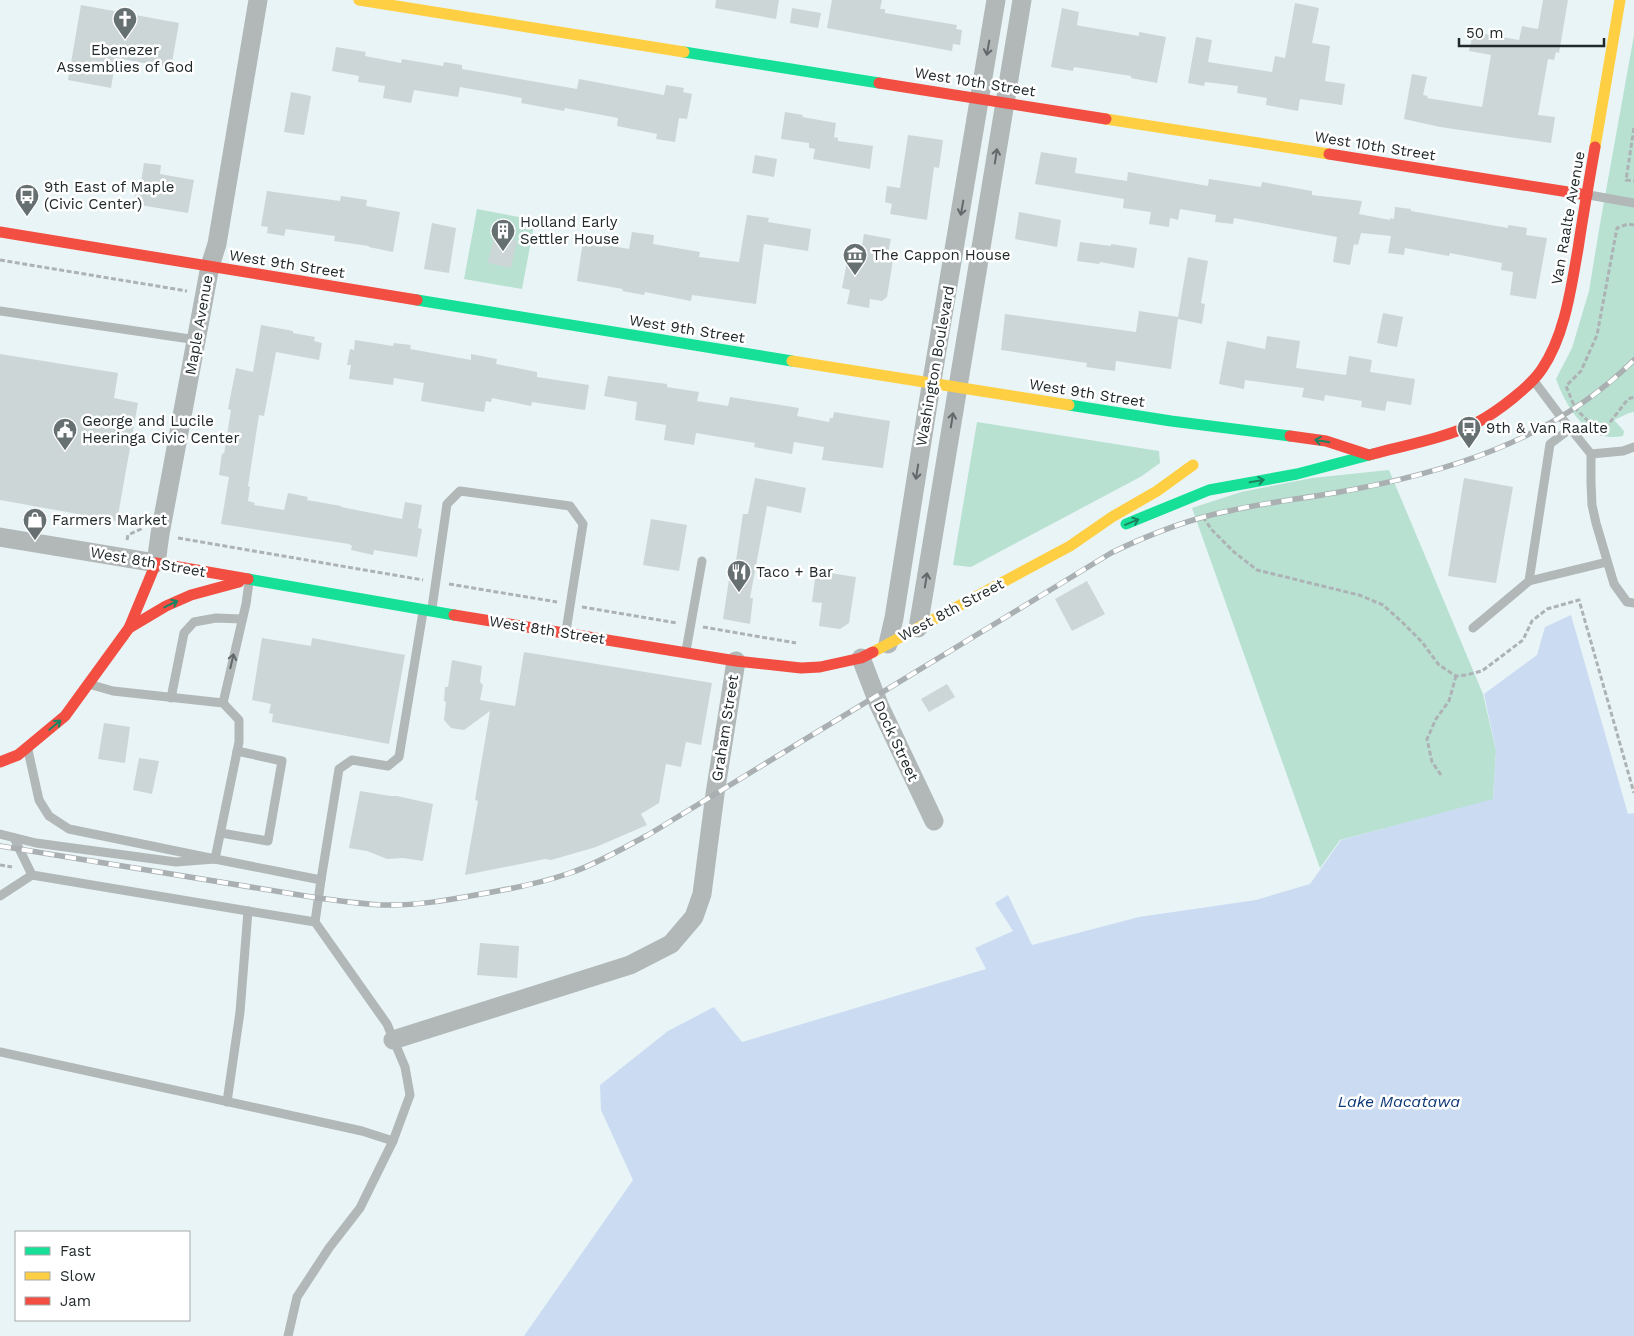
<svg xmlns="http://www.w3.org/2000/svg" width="1634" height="1336" viewBox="0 0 1634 1336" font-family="'Work Sans',sans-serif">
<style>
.green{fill:#b8e1d2}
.water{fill:#cbdcf2}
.building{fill:#ccd6d6}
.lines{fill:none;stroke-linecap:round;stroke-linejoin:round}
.path{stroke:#adb3b4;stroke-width:3;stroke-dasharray:5 2.5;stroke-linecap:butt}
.lane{stroke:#b2b7b8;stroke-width:9}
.street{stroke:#b2b7b8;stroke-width:19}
.fast{stroke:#16e098;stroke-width:11}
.slow{stroke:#ffcf43;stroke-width:11}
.jam{stroke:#f24e42;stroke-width:11}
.rail-casing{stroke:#aab0b2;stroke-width:5.5}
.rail{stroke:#fff;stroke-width:4;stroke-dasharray:11;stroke-linecap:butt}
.oneway{stroke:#62696a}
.oneway2{stroke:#1c8461}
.labels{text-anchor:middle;stroke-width:5;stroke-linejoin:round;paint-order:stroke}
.poi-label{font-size:15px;fill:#21292a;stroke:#fff;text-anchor:start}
.street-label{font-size:15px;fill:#21292a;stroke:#fff}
.water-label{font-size:16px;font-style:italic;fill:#0b3777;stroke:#fff}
</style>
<rect width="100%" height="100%" fill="#e8f4f6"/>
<g class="green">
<path d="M 1634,35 L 1634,412 L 1629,413 L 1614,420 L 1624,431 L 1623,436 C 1588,444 1566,407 1556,379 L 1572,348 L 1589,291 L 1600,224 Z"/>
<path d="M 477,209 L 535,220 L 522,289 L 464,279 Z"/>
<path d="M 977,422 L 1159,451 L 1160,463 L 1142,476 L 971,567 L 953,565 Z"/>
<path d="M 1389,470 L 1483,694 L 1496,751 L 1493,800 L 1340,840 L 1320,868 L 1192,508 L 1241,492 L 1312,478 Z"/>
</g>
<path class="water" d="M 1571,615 L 1628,814 L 1634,813 L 1634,1336 L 524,1336 L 633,1180 L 601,1110 L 600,1085 L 668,1031 L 714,1007 L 742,1042 L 986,969 L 975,948 L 1013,931 L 995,903 L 1008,895 L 1032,945 L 1139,917 L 1256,900 L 1310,884 L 1341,840 L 1493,799 L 1496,751 L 1484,694 L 1537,655 L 1545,627 Z"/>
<g class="building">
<path d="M 716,0 L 779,0 L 776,19 L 715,8 Z"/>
<path d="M 832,0 L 882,0 L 880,9 L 885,9 L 885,13 L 957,25 L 956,29 L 962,30 L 960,45 L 953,44 L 952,51 L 827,28 Z"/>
<path d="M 1543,0 L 1568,0 L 1559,53 L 1556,52 L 1554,60 L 1548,59 L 1538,115 L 1555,117 L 1551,143 L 1440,127 L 1404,119 L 1412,74 L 1427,77 L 1423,95 L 1428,96 L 1427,98 L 1482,107 L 1491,55 L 1469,51 L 1473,32 L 1519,40 L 1522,26 L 1538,29 Z"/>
<path d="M 1295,3 L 1319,8 L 1312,43 L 1330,46 L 1325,81 L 1345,84 L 1342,105 L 1300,99 L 1298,111 L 1266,105 L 1267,98 L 1237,93 L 1238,86 L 1205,82 L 1204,86 L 1188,83 L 1196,37 L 1212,40 L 1208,62 L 1272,72 L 1275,56 L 1285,58 Z"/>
<path d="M 81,5 L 179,23 L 171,68 L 116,58 L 111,88 L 68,80 Z"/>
<path d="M 792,8 L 821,13 L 818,28 L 790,23 Z"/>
<path d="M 1062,8 L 1079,12 L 1077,25 L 1081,26 L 1139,36 L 1139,32 L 1166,37 L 1157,83 L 1131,78 L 1131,76 L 1074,67 L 1073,71 L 1051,67 Z"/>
<path d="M 336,47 L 366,52 L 365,56 L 401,63 L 402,59 L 443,66 L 444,62 L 462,65 L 462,69 L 577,89 L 579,79 L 664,95 L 666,85 L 684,88 L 683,92 L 692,94 L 687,119 L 679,118 L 675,142 L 656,139 L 657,134 L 617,126 L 618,118 L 565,108 L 564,111 L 521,103 L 522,98 L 460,87 L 458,97 L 414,90 L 411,103 L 383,98 L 385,86 L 358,82 L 359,76 L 332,71 Z"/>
<path d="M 291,92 L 311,96 L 304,135 L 284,132 Z"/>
<path d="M 785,112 L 803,115 L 802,117 L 836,123 L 834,137 L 838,138 L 838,141 L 873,146 L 870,169 L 813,159 L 815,149 L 809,148 L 809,143 L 781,139 Z"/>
<path d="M 908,135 L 943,140 L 939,168 L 934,167 L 927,220 L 890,214 L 892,204 L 885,202 L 887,186 L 900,188 Z"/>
<path d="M 1041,152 L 1077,158 L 1075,173 L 1127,181 L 1128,172 L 1208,186 L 1209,179 L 1261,187 L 1262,182 L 1312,191 L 1312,195 L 1362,201 L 1359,214 L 1390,220 L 1390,218 L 1394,219 L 1395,207 L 1411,209 L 1411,211 L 1508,228 L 1508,225 L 1527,228 L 1526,235 L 1547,238 L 1536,299 L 1510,295 L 1513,272 L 1501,270 L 1502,263 L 1450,253 L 1449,256 L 1405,248 L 1404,255 L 1388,253 L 1391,236 L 1361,233 L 1358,245 L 1354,244 L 1350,265 L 1333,262 L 1337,237 L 1234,218 L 1233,224 L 1215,222 L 1216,215 L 1180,209 L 1178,220 L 1170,218 L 1169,227 L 1149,224 L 1151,212 L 1123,208 L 1124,199 L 1035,184 Z"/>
<path d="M 755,155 L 777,159 L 774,177 L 752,173 Z"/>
<path d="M 144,163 L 161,165 L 160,174 L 194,180 L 188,213 L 134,204 L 137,182 L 141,182 Z"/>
<path d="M 267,191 L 340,201 L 341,196 L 367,200 L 366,206 L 400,212 L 393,252 L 369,247 L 369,246 L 334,241 L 335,236 L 286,229 L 284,236 L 267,233 L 268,227 L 261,226 Z"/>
<path d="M 1019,212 L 1061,220 L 1057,247 L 1015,239 Z"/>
<path d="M 747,215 L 769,218 L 768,222 L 811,229 L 808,251 L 764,244 L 756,304 L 692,295 L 691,301 L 645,292 L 644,295 L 622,291 L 623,289 L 577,281 L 583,241 L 629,249 L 632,232 L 654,235 L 653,244 L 700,252 L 699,257 L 739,262 Z"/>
<path d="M 432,223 L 456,228 L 449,273 L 424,269 Z"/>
<path d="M 864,234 L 891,239 L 888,253 L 894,254 L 887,297 L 882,301 L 870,299 L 869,308 L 847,304 L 850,290 L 842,288 L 847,262 L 859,264 Z"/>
<path d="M 494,236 L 517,241 L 511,268 L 488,263 Z"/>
<path d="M 1080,242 L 1111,246 L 1111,244 L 1137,248 L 1134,268 L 1100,262 L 1099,264 L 1077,261 Z"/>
<path d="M 1188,257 L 1208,261 L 1201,303 L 1205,304 L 1202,324 L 1178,319 L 1171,369 L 1116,361 L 1115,371 L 1086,367 L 1087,363 L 1001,350 L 1005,314 L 1136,332 L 1139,311 L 1178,317 Z"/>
<path d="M 1383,313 L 1403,317 L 1397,347 L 1377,343 Z"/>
<path d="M 261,325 L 293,331 L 293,333 L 315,337 L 314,341 L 322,343 L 319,360 L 276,352 L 264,416 L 259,415 L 248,486 L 250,487 L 248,501 L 255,503 L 254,505 L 284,510 L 288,493 L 308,497 L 307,500 L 341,506 L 341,507 L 402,519 L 405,502 L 422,505 L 418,528 L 422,529 L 417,557 L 374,550 L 373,555 L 351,550 L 352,546 L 349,544 L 221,524 L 229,477 L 219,475 L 222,453 L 224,454 L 231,410 L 228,409 L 236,368 L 253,372 Z"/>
<path d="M 1267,336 L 1300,341 L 1296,368 L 1346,375 L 1349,356 L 1372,360 L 1370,372 L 1415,379 L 1411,405 L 1387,401 L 1385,411 L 1361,407 L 1362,401 L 1325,395 L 1324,401 L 1302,397 L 1304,388 L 1245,380 L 1244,389 L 1219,384 L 1227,341 L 1265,349 Z"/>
<path d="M 355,340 L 393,346 L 394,343 L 411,345 L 410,349 L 471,360 L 471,354 L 497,359 L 496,364 L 537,372 L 537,377 L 589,385 L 585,410 L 532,402 L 531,406 L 492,398 L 491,402 L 486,401 L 484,412 L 421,401 L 424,383 L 394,378 L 393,385 L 349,379 L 351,365 L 347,365 L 350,349 L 354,350 Z"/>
<path d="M 0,354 L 118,373 L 114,398 L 138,403 L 117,521 L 0,500 Z"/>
<path d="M 608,376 L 667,384 L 667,387 L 699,392 L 697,401 L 728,406 L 730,397 L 799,408 L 797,416 L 829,422 L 830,418 L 833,418 L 834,412 L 890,421 L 883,468 L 822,460 L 824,447 L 794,442 L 792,454 L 754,447 L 755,443 L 696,433 L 694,445 L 664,440 L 666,425 L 635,420 L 637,402 L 604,396 Z"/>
<path d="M 755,478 L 806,488 L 801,513 L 767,506 L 750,598 L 753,598 L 750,624 L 723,619 L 730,573 L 734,574 L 743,514 L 748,514 Z"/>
<path d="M 1464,478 L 1513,487 L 1496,583 L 1448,576 Z"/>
<path d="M 651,519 L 687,525 L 679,571 L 643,565 Z"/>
<path d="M 816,571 L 856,577 L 849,623 L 840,629 L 819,626 L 822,603 L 812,602 Z"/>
<path d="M 1087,581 L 1105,614 L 1072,631 L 1055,599 Z"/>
<path d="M 262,638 L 311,646 L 312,638 L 405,655 L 389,744 L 272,722 L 273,714 L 269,713 L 271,704 L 252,700 Z"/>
<path d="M 524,652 L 712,683 L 701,745 L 686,742 L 681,767 L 666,764 L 659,803 L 641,814 L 647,825 L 596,847 L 551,860 L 545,859 L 465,875 L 478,801 L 475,800 L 490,711 L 464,730 L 451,728 L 444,720 L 446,702 L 444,701 L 445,687 L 448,687 L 452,660 L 482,666 L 480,682 L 483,685 L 480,700 L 515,706 Z"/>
<path d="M 947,684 L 955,697 L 929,712 L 921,699 Z"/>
<path d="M 104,723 L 130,727 L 125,763 L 98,759 Z"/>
<path d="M 139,758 L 159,761 L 152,794 L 133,790 Z"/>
<path d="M 360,791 L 390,796 L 397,796 L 433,804 L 423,861 L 403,858 L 387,859 L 367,851 L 349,848 Z"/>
<path d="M 480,943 L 519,946 L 517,978 L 477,975 Z"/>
</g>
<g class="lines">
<g class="path">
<path d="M 1634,128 L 1626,180 L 1634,181"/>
<path d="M 1634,225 L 1628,224 L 1617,228 L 1597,335 L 1581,371 L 1566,386 L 1575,408 L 1601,434 L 1628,399 L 1634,397"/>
<path d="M 0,260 L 187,291"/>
<path d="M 1203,517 L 1212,530 L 1234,552 L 1257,570 L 1359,595 L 1383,605 L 1402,622 L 1422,642 L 1439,665 L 1456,676 L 1466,675 L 1482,671 L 1523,640 L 1532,621 L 1547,609 L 1579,600 L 1634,793"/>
<path d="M 178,538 L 423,580"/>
<path d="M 127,540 L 128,535 L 141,529 L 142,528"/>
<path d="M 449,584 L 557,602"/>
<path d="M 582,607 L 677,623"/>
<path d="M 703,627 L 796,643"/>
<path d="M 1441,775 L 1432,762 L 1427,739 L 1436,719 L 1449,701 L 1456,676"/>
<path d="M 0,865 L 12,867"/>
</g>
<g class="lane">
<path d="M 1589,195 L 1634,203"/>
<path d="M 0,311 L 197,340"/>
<path d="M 1534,381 L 1561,417 L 1591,454 L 1591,483 L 1592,505 L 1596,523 L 1614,584 L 1627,602 L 1634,603"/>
<path d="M 1591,454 L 1623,451 L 1634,447"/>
<path d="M 1529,581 L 1607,562"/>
<path d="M 432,608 L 447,504 L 460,491 L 570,506 L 583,524 L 566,631"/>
<path d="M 1473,628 L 1529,581 L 1550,444 L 1571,428"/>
<path d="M 686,651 L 702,561"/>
<path d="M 171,698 L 184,633 L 194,622 L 216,618 L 242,619"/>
<path d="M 223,703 L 246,604 L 249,582"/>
<path d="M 28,750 L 39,800 L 49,816 L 69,829 L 215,859 L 239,742 L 239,720 L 223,703 L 113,691 L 92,685"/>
<path d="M 221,833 L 268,841 L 282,761 L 237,751"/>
<path d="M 0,834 L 36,843 L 176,862 L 215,859 L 321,880 L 339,769 L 352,760 L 388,766 L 399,757 L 423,612"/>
<path d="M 14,838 L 32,875 L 248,911"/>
<path d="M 0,896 L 32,875"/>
<path d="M 0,1052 L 362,1131 L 393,1141 L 410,1095 L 405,1067 L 387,1024 L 315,922 L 321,880"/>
<path d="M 227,1102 L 240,1012 L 248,911 L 315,922"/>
<path d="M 288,1336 L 297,1297 L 329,1248 L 360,1208 L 393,1141"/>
</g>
<g class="street">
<path d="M 0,537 L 156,563 L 160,534 L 210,266 L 217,244 L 258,0"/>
<path d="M 918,628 L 1022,0"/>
<path d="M 888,644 L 894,618 L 927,410 L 996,0"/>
<path d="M 861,658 L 879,705 L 934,821"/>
<path d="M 393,1040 L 630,965 L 671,944 L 694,917 L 702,894 L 715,794 L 736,661"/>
</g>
<g class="fast">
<path d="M 684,52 L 879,83"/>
<path d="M 417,300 L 792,361"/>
<path d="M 1069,405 L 1171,421 L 1290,436"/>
<path d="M 1126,524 L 1209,490 L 1297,474 L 1373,454"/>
<path d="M 248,579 L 454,615"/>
</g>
<g class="slow">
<path d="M 359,0 L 684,52"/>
<path d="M 1106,119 L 1329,154"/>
<path d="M 1595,147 L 1620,0"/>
<path d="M 792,361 L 1069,405"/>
<path d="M 873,652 L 1070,546 L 1112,517 L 1157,491 L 1193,465"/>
</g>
<g class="jam">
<path d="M 879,83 L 1106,119"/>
<path d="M 1329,154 L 1587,195"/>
<path d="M 0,232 L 417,300"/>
<path d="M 1290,436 L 1326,441 L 1369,455"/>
<path d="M 1373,454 C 1407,445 1446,438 1478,422 C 1497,412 1531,386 1542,369 C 1565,335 1571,288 1578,249 C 1583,215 1589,181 1595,147"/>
<path d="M 454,615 L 736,661 L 801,668 L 820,667 L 861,658 L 873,652"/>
<path d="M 129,628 L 166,606 L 191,595 L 239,582"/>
<path d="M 0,762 L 18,755 L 65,716 L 129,628 L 156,563 L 248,579"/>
</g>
<defs>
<path id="rail" d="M 0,846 L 318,898 C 340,901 361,904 383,905 C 415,906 449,900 481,894 C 511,889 541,883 570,873 C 597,864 623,848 648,835 L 1111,553 C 1148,535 1188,519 1229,511 C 1263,503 1299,499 1334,493 C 1443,474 1553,441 1634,360"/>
</defs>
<use href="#rail" class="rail-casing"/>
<use href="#rail" class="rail"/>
</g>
<defs><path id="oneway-shaft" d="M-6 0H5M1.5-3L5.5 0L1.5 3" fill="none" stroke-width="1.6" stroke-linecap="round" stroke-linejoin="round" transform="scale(1.25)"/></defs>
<g class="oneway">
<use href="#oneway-shaft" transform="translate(988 48) rotate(100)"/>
<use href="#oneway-shaft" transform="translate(996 156) rotate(-81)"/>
<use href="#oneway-shaft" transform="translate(962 208) rotate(100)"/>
<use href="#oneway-shaft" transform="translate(952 420) rotate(-81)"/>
<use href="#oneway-shaft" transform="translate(917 472) rotate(99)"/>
<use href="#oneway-shaft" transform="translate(926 580) rotate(-81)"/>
<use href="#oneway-shaft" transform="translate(232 661) rotate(-77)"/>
</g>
<g class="oneway2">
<use href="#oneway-shaft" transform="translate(1322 441) rotate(-170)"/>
<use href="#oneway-shaft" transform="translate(1257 481) rotate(-10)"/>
<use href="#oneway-shaft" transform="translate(1132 522) rotate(-22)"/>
<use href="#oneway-shaft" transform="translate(171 604) rotate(-26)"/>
<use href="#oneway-shaft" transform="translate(55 725) rotate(-40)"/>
</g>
<defs>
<symbol id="church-pin" viewBox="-11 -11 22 30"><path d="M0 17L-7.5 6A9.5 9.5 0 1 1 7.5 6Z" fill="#677071" stroke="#fff"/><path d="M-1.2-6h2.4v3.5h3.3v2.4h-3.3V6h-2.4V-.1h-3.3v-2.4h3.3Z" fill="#fff"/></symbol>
<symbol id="bus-pin" viewBox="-11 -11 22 30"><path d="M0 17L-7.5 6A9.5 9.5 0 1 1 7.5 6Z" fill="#677071" stroke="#fff"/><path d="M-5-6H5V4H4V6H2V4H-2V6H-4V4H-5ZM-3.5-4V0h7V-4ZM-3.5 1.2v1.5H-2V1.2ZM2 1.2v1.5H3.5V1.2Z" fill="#fff"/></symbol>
<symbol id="building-pin" viewBox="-11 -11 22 30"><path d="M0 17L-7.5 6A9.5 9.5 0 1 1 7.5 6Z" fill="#677071" stroke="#fff"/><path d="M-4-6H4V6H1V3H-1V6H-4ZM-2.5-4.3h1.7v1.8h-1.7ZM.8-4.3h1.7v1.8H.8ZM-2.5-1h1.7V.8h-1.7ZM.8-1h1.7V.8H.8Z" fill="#fff"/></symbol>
<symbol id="museum-pin" viewBox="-11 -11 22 30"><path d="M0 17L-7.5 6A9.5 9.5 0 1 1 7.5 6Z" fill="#677071" stroke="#fff"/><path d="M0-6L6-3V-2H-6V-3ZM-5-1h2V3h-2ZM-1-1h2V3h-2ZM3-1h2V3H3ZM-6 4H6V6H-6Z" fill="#fff"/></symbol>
<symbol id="civic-pin" viewBox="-11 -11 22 30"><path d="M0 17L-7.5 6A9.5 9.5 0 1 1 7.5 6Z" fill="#677071" stroke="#fff"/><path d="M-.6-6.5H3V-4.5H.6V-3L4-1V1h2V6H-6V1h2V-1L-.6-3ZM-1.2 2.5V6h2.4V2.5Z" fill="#fff"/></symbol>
<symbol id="shop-pin" viewBox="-11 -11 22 30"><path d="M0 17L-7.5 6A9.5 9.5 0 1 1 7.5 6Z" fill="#677071" stroke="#fff"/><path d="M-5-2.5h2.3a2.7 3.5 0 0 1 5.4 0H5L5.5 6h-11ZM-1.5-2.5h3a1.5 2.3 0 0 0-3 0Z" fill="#fff"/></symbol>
<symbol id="restaurant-pin" viewBox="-11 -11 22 30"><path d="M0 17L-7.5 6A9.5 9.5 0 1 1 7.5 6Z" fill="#677071" stroke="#fff"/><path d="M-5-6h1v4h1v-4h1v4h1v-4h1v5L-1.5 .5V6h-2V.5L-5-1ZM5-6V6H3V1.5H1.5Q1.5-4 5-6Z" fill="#fff"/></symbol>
</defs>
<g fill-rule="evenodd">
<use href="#church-pin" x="111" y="5" width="28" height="38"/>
<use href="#bus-pin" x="13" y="182" width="28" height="38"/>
<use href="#building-pin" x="489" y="217" width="28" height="38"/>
<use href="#museum-pin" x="841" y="241" width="28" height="38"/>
<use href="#bus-pin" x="1455" y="414" width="28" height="38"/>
<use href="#civic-pin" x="51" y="416" width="28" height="38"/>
<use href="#shop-pin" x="21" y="506" width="28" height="38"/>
<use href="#restaurant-pin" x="725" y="558" width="28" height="38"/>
</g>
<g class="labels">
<g class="poi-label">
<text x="125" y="55" text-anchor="middle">Ebenezer<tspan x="125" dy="17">Assemblies of God</tspan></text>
<text x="44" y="192">9th East of Maple<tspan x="44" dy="17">(Civic Center)</tspan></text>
<text x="520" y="227">Holland Early<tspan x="520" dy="17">Settler House</tspan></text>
<text x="872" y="260">The Cappon House</text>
<text x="82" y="426">George and Lucile<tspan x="82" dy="17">Heeringa Civic Center</tspan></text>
<text x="1486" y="433">9th &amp; Van Raalte</text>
<text x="52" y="525">Farmers Market</text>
<text x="756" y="577">Taco + Bar</text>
</g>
<g class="street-label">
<text transform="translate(975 82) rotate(9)" y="5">West 10th Street</text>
<text transform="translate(1375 146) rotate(9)" y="5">West 10th Street</text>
<text transform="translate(1568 218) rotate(-80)" y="5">Van Raalte Avenue</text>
<text transform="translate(287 264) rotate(9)" y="5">West 9th Street</text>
<text transform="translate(199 325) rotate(-80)" y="5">Maple Avenue</text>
<text transform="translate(687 329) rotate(9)" y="5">West 9th Street</text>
<text transform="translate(935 366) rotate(-80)" y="5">Washington Boulevard</text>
<text transform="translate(1087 393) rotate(9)" y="5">West 9th Street</text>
<text transform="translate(148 562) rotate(10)" y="5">West 8th Street</text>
<text transform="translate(951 610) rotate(-28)" y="5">West 8th Street</text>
<text transform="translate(547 630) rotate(9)" y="5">West 8th Street</text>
<text transform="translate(725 728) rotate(-81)" y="5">Graham Street</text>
<text transform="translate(896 741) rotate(65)" y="5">Dock Street</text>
</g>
<g class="water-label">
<text x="1399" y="1107">Lake Macatawa</text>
</g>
</g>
<rect x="15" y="1231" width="175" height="90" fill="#ffffff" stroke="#a6a9aa"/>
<rect x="25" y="1247" width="25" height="8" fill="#16e098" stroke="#a6a9aa"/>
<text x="60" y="1256" font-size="15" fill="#21292a">Fast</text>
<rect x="25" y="1272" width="25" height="8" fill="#ffcf43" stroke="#a6a9aa"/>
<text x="60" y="1281" font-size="15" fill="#21292a">Slow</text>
<rect x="25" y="1297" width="25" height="8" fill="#f24e42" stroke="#a6a9aa"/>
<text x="60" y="1306" font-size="15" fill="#21292a">Jam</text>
<path d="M1459 38v8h145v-8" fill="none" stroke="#21292a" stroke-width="2.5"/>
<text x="1466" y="38" font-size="15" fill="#21292a" stroke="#ffffff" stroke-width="4" paint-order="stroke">50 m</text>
</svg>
